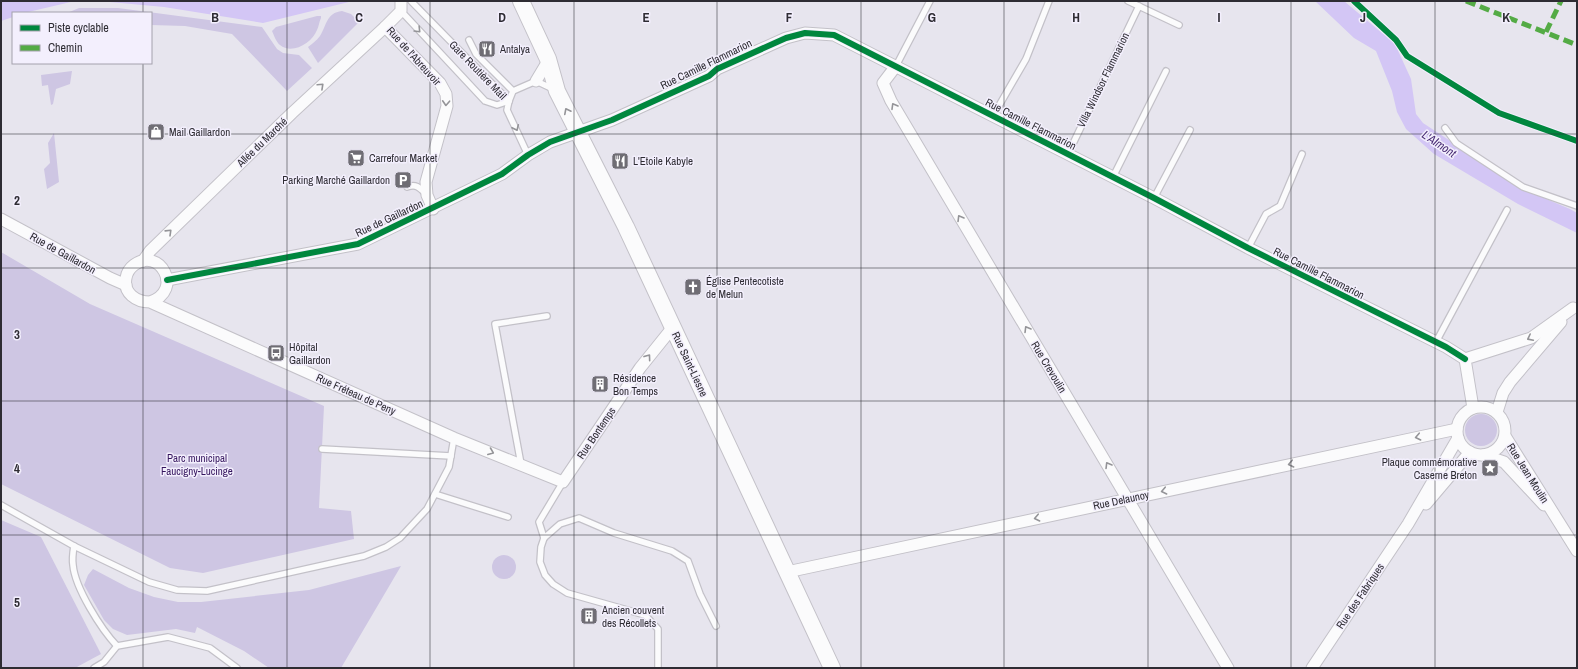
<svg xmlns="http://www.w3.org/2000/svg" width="1578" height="669" viewBox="0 0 1578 669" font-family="'Archivo Narrow',sans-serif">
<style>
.green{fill:#cec6e3}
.water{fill:#d3c6f5}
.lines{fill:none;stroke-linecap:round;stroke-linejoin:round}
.service-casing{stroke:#c3c1c8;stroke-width:8}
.minor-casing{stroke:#c3c1c8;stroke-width:13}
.secondary-casing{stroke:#c3c1c8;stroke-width:18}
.service{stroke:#fbfbfc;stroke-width:5.5}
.minor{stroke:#fbfbfc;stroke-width:11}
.secondary{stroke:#fbfbfc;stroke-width:16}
.quiet{stroke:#54ab45;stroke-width:5;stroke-dasharray:10 5;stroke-linecap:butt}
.cycleway-casing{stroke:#f3effd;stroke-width:8}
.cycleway{stroke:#00873e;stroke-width:6}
.oneway{stroke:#949498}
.grid{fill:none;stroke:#2e2c33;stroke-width:1;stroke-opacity:0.55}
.labels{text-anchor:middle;stroke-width:3;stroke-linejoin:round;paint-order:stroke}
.poi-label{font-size:11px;fill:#2e2c33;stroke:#f3effd;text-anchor:start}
.street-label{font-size:11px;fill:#2e2c33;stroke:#f3effd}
.park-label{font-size:11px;fill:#34145d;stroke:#f3effd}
.water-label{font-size:12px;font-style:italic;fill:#482b74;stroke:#f3effd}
.grid-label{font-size:13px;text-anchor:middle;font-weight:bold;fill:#2e2c33;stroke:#f3effd;stroke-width:3;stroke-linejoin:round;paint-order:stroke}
</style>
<rect width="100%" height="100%" fill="#e7e5ee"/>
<g class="green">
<path d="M 79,8 L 118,8 L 262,27 L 277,49 L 283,53 L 299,55 L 312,68 L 287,91 L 232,34 L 185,26 L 151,25 L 151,13 L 67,13 Z"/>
<path d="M 342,11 L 351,14 L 359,22 L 318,63 L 308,47 C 312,44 316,41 320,36 C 327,25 326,13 342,11 Z"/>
<path d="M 317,16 L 321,16 L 321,18 C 319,22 319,26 317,30 C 312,43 292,55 280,45 C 276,42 274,35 272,31 L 276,27 Z"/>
<path d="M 72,71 L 70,84 L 56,89 L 53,104 L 51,105 L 48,85 L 42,86 L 41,75 Z"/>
<path d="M 54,133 L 59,182 L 47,189 L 44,169 L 50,163 L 48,143 Z"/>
<path d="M 1,252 L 90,304 L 324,406 L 319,508 L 351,511 L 354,539 L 203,573 L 170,568 L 1,484 Z"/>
<circle cx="1481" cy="430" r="16"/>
<path d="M 1,520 L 41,537 L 101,654 L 75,668 L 1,668 Z"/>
<circle cx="504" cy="567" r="12"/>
<path d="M 401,566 L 341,668 L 269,668 L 244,651 L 197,627 L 195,633 L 176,629 L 127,635 L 113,629 L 104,620 L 84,585 L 88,575 L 93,569 L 129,588 L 154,597 L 178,602 L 201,602 L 309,590 Z"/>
</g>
<g class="water">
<path d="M 1,1 L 75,1 L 24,13 L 13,13 L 13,17 L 1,21 Z"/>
<path d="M 99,1 L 353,1 L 263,23 L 164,7 Z"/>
<path d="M 1315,1 L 1344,1 L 1395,44 L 1411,79 L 1416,114 L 1423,123 L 1525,190 L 1570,209 L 1577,213 L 1577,233 L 1518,204 L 1434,154 L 1406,129 L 1397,112 L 1392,91 L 1376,51 L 1354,38 Z"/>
</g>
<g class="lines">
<defs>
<g id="service">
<path d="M 411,1 L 509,101"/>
<path d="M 1128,1 L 1179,25"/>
<path d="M 401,11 L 485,101 L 497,105 L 509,101"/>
<path d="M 469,40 L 476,54 L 513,91"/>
<path d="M 896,66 L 930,1"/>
<path d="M 993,116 L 1026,59 L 1049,1"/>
<path d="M 1445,128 L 1456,143 L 1523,187 L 1577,206"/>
<path d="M 1068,154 L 1139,6"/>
<path d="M 528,155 L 507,110 L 509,101 L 513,91 L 536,81 L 553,89"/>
<path d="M 1113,177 L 1166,71"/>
<path d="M 407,187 C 416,184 419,187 425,193"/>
<path d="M 1154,198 L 1190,130"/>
<path d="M 1248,248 L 1266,214 L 1280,206 L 1302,154"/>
<path d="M 1436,342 L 1507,210"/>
<path d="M 322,449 L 451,456"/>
<path d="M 521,464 L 495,324 L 547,316"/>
<path d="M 435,494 L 508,517"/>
<path d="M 1,505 L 74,546 L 149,582 L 177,590 L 207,591 L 364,556 L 386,547 L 400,538 L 427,509 L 449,467 L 454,438"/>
<path d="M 544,538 L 539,522 L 563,482"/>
<path d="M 74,546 C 73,552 72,559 73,565 C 75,588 101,629 117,646"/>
<path d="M 94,668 L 104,662 L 117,646 L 168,637 L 210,648 L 237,668"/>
<path d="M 658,668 L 658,629 L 645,615 L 567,593 L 553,584 L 545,575 L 540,562 L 541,547 L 544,538 L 560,524 L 579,518 L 614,533 L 672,551 L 688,561 L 700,594 L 716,626"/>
</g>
<g id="minor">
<path d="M 401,1 L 401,11 L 385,27 L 440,83 L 446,94 L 447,106 L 426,182 L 427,195 L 433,209"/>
<path d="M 896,66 L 883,83 L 891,101 L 1228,668"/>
<path d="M 536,81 L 548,61"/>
<path d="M 1,219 L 110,278 L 126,285"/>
<path d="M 143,261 L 150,251 L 292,113 L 385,27"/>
<path d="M 167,280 L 358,244 L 502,174 L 528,155 L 550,142 L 612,120 L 709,76 L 717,69 L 786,38 L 805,33 L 834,35 L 1154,198 L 1248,248 L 1446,347 L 1465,359"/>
<path d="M 150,302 C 185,290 159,246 134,265 C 130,268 127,272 126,278 C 123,293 136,302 150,302 L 454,438 L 563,482 L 640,368 L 673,327"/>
<circle cx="1481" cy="431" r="24"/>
<path d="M 1473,408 L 1465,359 L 1531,338 L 1573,308"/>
<path d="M 1497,412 L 1503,393 L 1510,382 L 1561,322"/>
<path d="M 1505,436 L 1577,551"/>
<path d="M 1483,455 L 1504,462 L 1544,505"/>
<path d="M 1426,504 L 1470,452"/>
<path d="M 787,572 L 1457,429"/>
<path d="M 1312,668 L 1408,524 L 1458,438"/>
</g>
<path id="secondary" d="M 521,1 L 548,59 L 557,91 L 626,227 L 832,668"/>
</defs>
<use href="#service" class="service-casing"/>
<use href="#minor" class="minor-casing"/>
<use href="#secondary" class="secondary-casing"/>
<use href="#service" class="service"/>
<use href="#minor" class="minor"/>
<use href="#secondary" class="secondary"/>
<g class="quiet">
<path d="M 1466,1 L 1577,45"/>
<path d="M 1546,32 L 1561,1"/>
</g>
<defs>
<g id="cycleway">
<path d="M 1354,1 L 1396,40 L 1407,56 L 1499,113 L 1577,141"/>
<path d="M 167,280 L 358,244 L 502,174 L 528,155 L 550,142 L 612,120 L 709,76 L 717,69 L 786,38 L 805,33 L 834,35 L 1154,198 L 1248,248 L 1446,347 L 1465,359"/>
</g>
</defs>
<use href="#cycleway" class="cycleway-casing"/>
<use href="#cycleway" class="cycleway"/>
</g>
<defs><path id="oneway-chevron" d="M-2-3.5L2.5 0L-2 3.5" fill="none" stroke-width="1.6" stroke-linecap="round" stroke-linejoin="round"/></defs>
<g class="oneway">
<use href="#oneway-chevron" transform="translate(418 30) rotate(46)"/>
<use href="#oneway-chevron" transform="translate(321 86) rotate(-43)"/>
<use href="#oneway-chevron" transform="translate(446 103) rotate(93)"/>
<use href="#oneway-chevron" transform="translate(894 106) rotate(-120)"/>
<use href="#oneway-chevron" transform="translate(567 111) rotate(-117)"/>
<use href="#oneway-chevron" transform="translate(516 128) rotate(65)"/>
<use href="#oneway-chevron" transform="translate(960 218) rotate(-121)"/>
<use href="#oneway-chevron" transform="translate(169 232) rotate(-44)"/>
<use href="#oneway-chevron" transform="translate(1027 329) rotate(-121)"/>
<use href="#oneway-chevron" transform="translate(1530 338) rotate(153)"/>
<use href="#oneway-chevron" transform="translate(648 357) rotate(-54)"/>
<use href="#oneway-chevron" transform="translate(1418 437) rotate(168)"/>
<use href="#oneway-chevron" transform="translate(491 452) rotate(22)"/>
<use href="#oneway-chevron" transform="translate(1291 464) rotate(168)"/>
<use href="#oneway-chevron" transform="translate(1108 465) rotate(-121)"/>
<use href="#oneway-chevron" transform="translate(1164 491) rotate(168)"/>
<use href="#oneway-chevron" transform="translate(1037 518) rotate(168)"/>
</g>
<path class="grid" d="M 143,1 L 143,13M 287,1 L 287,668M 430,1 L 430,668M 574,1 L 574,668M 717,1 L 717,668M 861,1 L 861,668M 1004,1 L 1004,668M 1148,1 L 1148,668M 1291,1 L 1291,668M 1435,1 L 1435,668M 143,63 L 143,668M 1,134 L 1577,134M 1,268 L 1577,268M 1,401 L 1577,401M 1,535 L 1577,535"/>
<defs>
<symbol id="restaurant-square" viewBox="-11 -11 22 22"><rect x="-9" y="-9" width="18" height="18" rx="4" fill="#6f6d74" stroke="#f3effd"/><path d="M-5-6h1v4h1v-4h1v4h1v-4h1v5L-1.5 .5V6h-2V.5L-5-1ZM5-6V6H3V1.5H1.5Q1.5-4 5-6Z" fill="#fff"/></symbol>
<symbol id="shop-square" viewBox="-11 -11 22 22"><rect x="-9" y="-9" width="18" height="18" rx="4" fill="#6f6d74" stroke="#f3effd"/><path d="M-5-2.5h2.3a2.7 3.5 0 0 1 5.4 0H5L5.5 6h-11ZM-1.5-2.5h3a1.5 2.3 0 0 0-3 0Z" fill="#fff"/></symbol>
<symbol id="supermarket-square" viewBox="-11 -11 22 22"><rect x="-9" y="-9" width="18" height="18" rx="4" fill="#6f6d74" stroke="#f3effd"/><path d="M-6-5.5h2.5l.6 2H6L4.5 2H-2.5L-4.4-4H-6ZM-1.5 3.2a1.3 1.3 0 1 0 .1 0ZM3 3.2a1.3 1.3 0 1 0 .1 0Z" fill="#fff"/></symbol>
<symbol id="parking-square" viewBox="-11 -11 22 22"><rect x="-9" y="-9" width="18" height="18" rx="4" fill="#6f6d74" stroke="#f3effd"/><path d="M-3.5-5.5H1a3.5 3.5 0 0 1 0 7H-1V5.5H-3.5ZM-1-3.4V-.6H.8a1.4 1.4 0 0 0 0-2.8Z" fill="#fff"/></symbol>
<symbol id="church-square" viewBox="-11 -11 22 22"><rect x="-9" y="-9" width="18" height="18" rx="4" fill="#6f6d74" stroke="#f3effd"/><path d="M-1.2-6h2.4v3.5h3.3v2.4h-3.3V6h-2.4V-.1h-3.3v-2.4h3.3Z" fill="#fff"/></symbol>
<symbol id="bus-square" viewBox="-11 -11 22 22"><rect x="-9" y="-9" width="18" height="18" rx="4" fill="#6f6d74" stroke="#f3effd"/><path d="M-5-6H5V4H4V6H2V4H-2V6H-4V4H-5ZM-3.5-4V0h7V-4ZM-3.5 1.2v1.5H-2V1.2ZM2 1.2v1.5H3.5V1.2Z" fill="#fff"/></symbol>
<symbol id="building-square" viewBox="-11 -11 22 22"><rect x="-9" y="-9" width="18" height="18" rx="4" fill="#6f6d74" stroke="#f3effd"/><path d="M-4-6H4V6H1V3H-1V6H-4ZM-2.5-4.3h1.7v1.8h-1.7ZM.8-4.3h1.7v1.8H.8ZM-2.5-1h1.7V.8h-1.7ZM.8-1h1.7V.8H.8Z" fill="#fff"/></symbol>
<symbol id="sight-square" viewBox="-11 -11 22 22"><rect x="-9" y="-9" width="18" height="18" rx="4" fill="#6f6d74" stroke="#f3effd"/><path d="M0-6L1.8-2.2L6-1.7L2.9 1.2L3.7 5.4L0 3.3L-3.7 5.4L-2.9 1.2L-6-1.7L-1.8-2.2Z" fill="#fff"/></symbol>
</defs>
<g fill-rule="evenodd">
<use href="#restaurant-square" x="477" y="39" width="20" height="20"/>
<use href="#shop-square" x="146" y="122" width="20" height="20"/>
<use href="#supermarket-square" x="346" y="148" width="20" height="20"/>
<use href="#restaurant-square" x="610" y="151" width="20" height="20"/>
<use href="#parking-square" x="393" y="170" width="20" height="20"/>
<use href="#church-square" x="683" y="277" width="20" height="20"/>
<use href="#bus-square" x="266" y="343" width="20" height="20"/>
<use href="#building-square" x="590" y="374" width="20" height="20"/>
<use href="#sight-square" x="1480" y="458" width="20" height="20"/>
<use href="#building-square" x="579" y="606" width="20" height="20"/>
</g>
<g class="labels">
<g class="poi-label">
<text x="500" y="53">Antalya</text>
<text x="169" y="136">Mail Gaillardon</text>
<text x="369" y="162">Carrefour Market</text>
<text x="633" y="165">L'Etoile Kabyle</text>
<text x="390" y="184" text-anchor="end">Parking Marché Gaillardon</text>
<text x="706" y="285">Église Pentecotiste<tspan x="706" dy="13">de Melun</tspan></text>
<text x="289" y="351">Hôpital<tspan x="289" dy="13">Gaillardon</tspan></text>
<text x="613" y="382">Résidence<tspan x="613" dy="13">Bon Temps</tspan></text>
<text x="1477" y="466" text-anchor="end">Plaque commémorative<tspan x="1477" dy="13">Caserne Breton</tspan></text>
<text x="602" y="614">Ancien couvent<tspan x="602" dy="13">des Récollets</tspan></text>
</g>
<g class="street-label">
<text transform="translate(414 56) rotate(48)" y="4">Rue de l'Abreuvoir</text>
<text transform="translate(706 64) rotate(-26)" y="4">Rue Camille Flammarion</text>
<text transform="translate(478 70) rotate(46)" y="4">Gare Routière Mail</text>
<text transform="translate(1103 80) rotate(-64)" y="4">Villa Windsor Flammarion</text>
<text transform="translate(1031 124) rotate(27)" y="4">Rue Camille Flammarion</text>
<text transform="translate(262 142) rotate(-44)" y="4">Allée du Marché</text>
<text transform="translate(389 218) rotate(-25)" y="4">Rue de Gaillardon</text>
<text transform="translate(63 253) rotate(29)" y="4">Rue de Gaillardon</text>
<text transform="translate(1319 273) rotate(27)" y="4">Rue Camille Flammarion</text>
<text transform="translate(690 364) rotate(65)" y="4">Rue Saint-Liesne</text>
<text transform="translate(1049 367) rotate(59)" y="4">Rue Crevoulin</text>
<text transform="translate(356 394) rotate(24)" y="4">Rue Fréteau de Peny</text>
<text transform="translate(596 433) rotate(-56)" y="4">Rue Bontemps</text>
<text transform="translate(1528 473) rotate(58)" y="4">Rue Jean Moulin</text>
<text transform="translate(1121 500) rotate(-12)" y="4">Rue Delaunoy</text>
<text transform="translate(1360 596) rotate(-56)" y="4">Rue des Fabriques</text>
</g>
<g class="park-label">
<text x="197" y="462">Parc municipal<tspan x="197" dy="13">Faucigny-Lucinge</tspan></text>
</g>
<g class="water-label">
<text transform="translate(1439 144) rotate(34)" y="4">L'Almont</text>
</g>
</g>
<g class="grid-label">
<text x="215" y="22">B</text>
<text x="359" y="22">C</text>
<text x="502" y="22">D</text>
<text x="646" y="22">E</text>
<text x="789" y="22">F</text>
<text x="932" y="22">G</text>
<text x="1076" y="22">H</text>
<text x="1219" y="22">I</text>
<text x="1363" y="22">J</text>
<text x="1506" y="22">K</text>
<text x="17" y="205">2</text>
<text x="17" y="339">3</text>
<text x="17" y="473">4</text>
<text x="17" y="607">5</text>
</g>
<rect width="1578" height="669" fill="none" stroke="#2e2c33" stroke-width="4"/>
<rect x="12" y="12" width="140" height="52" fill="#f3effd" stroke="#a4a1ac"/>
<rect x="20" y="25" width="20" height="6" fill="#00873e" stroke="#a4a1ac"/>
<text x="48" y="32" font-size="12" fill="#2e2c33">Piste cyclable</text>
<rect x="20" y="45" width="20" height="6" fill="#54ab45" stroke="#a4a1ac"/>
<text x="48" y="52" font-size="12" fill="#2e2c33">Chemin</text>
</svg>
